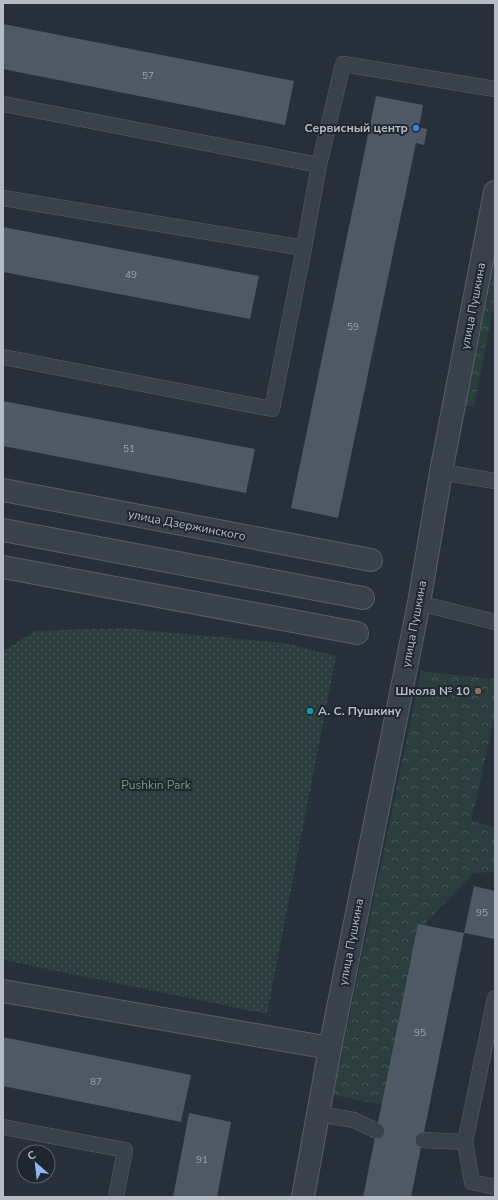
<svg xmlns="http://www.w3.org/2000/svg" width="498" height="1200" viewBox="0 0 498 1200" font-family="'Nunito Sans',sans-serif">
<style>
.forest{fill:url(#forest-crowns)}
.park{fill:url(#park-dots)}
.building{fill:#4f5865}
.lines{fill:none;stroke-linecap:round;stroke-linejoin:round}
.lane-casing{stroke:#575f69;stroke-width:16}
.street-casing{stroke:#575f69;stroke-width:24}
.lane{stroke:#39414b;stroke-width:15}
.street{stroke:#39414b;stroke-width:22}
.shop-dot{fill:#3f7fe0;stroke:#1e262f;stroke-width:1.5}
.education-dot{fill:#8d6e63;stroke:#1e262f;stroke-width:1.5}
.culture-dot{fill:#0f9aa8;stroke:#1e262f;stroke-width:1.5}
.labels{text-anchor:middle;stroke-width:4;stroke-linejoin:round;paint-order:stroke}
.number-label{font-size:10px;fill:#9ca3ae}
.poi-label{font-size:12px;font-weight:bold;fill:#b5bcc6;stroke:#1e262f;text-anchor:end}
.street-label{font-size:12px;fill:#b5bcc6;stroke:#1e262f}
.park-label{font-size:12px;fill:#75997d;stroke:#1e262f}
</style>
<defs>
<pattern id="forest-crowns" width="20" height="18" patternUnits="userSpaceOnUse"><rect width="20" height="18" fill="#2b3d3d"/><path d="M2 6a3 3 0 1 1 6 0M12 15a3 3 0 1 1 6 0" fill="none" stroke="#485758"/></pattern>
<pattern id="park-dots" width="8" height="8" patternUnits="userSpaceOnUse"><rect width="8" height="8" fill="#2b3d3d"/><path d="M2 2h.1M6 6h.1" fill="none" stroke="#485758" stroke-width="1.8" stroke-linecap="round"/></pattern>
</defs>
<rect width="100%" height="100%" fill="#262f3a"/>
<g class="forest">
<path d="M 495,215 L 495,301 L 474,407 L 454,405 Z"/>
<path d="M 421,671 L 495,679 L 495,716 L 471,821 L 495,827 L 495,871 L 473,874 L 427,921 L 388,1106 L 333,1095 Z"/>
</g>
<path class="park" d="M 122,628 L 285,643 L 336,656 L 267,1014 L 3,960 L 3,651 L 35,631 Z"/>
<g class="building">
<path d="M 3,24 L 294,81 L 285,125 L 3,69 Z"/>
<path d="M 376,96 L 423,105 L 419,127 L 427,129 L 424,145 L 416,143 L 338,518 L 291,508 Z"/>
<path d="M 3,227 L 259,276 L 250,319 L 3,272 Z"/>
<path d="M 3,401 L 255,449 L 246,493 L 3,446 Z"/>
<path d="M 474,886 L 495,891 L 495,939 L 464,933 Z"/>
<path d="M 418,924 L 464,933 L 411,1197 L 363,1197 Z"/>
<path d="M 3,1037 L 191,1075 L 181,1122 L 3,1086 Z"/>
<path d="M 189,1113 L 231,1122 L 217,1197 L 173,1197 Z"/>
</g>
<g class="lines">
<defs>
<g id="lane">
<path d="M 3,104 L 319,165"/>
<path d="M 3,198 L 304,248 L 319,165 L 343,64 L 495,89"/>
<path d="M 3,357 L 272,409 L 304,248"/>
<path d="M 441,472 L 495,481"/>
<path d="M 419,603 L 495,622"/>
<path d="M 495,998 L 465,1142 L 472,1182 L 495,1187"/>
<path d="M 318,1114 L 354,1120 L 377,1131"/>
<path d="M 3,1127 L 125,1150 L 116,1197"/>
<path d="M 423,1140 L 465,1142"/>
</g>
<g id="street">
<path d="M 3,490 L 371,560"/>
<path d="M 3,530 L 363,598"/>
<path d="M 3,567 L 357,633"/>
<path d="M 3,991 L 330,1048"/>
<path d="M 303,1197 L 330,1048 L 419,603 L 441,472 L 495,192"/>
</g>
</defs>
<use href="#lane" class="lane-casing"/>
<use href="#street" class="street-casing"/>
<use href="#lane" class="lane"/>
<use href="#street" class="street"/>
</g>
<circle class="shop-dot" cx="416" cy="128" r="4"/>
<circle class="education-dot" cx="478" cy="691" r="4"/>
<circle class="culture-dot" cx="310" cy="711" r="4"/>
<g class="labels">
<g class="number-label">
<text x="148" y="79">57</text>
<text x="131" y="278">49</text>
<text x="353" y="330">59</text>
<text x="129" y="452">51</text>
<text x="482" y="916">95</text>
<text x="420" y="1036">95</text>
<text x="96" y="1085">87</text>
<text x="202" y="1163">91</text>
</g>
<g class="poi-label">
<text x="408" y="132">Сервисный центр</text>
<text x="470" y="695">Школа № 10</text>
<text x="318" y="715" text-anchor="start">А. С. Пушкину</text>
</g>
<g class="street-label">
<text transform="translate(473 306) rotate(-79)" y="4">улица Пушкина</text>
<text transform="translate(187 525) rotate(11)" y="4">улица Дзержинского</text>
<text transform="translate(414 624) rotate(-79)" y="4">улица Пушкина</text>
<text transform="translate(351 942) rotate(-79)" y="4">улица Пушкина</text>
</g>
<g class="park-label">
<text x="156" y="789">Pushkin Park</text>
</g>
</g>
<rect width="498" height="1200" fill="none" stroke="#b5bcc6" stroke-width="8"/>
<g transform="translate(36 1164) rotate(332)"><circle r="19" fill="#1e262f" stroke="#5a626b"/>
<path d="M0-3L7 15L0 10L-7 15Z" fill="#93b8ed"/>
<text y="-6" font-size="11" font-weight="bold" text-anchor="middle" fill="#b5bcc6">С</text>
</g>
</svg>
